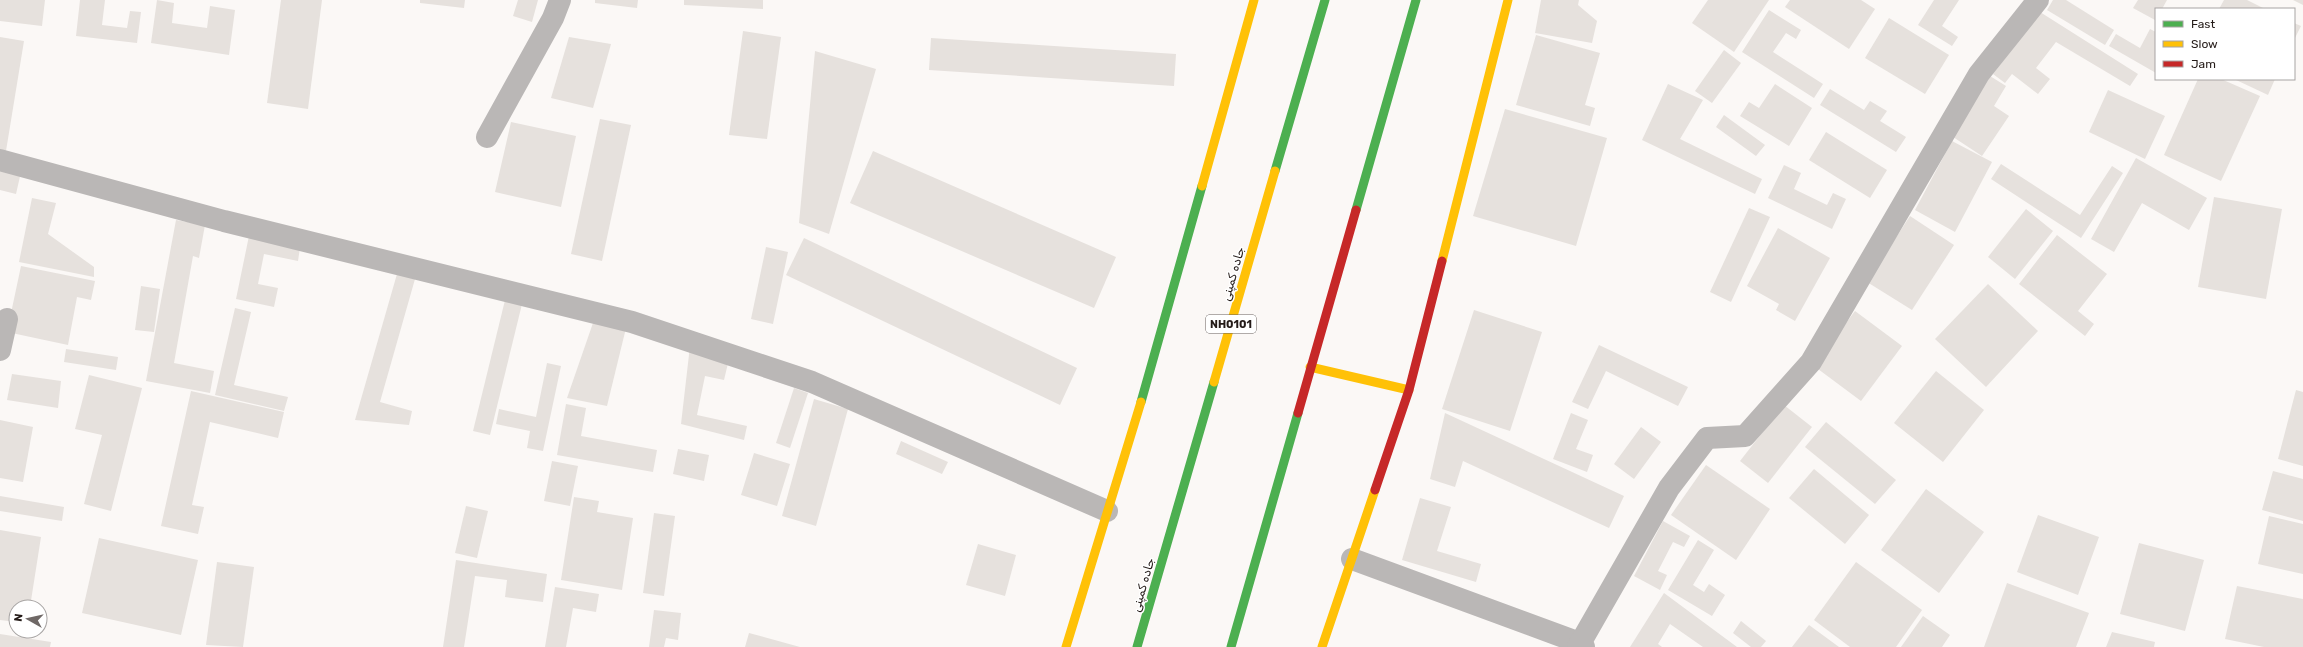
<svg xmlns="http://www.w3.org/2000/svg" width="2303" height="647" viewBox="0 0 2303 647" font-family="Rubik,'Noto Sans Arabic',sans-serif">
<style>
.building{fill:#e6e1dd}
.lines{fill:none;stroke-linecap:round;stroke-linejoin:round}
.street{stroke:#bab7b6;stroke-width:22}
.fast{stroke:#4caf50;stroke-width:9}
.slow{stroke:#ffc107;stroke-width:9}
.jam{stroke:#c62828;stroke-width:9}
.labels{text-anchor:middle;stroke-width:3;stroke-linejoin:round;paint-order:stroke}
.shield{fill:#fff;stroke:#665f5d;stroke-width:1}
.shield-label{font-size:11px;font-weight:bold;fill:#241b18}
.street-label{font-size:12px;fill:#241b18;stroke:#fff}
</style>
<rect width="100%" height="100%" fill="#fbf8f6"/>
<g class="building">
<path d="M 0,0 L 45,0 L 42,26 L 0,21 Z"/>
<path d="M 80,0 L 105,0 L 102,25 L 127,28 L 130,11 L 141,12 L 137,43 L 76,36 Z"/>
<path d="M 157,0 L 174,3 L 172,23 L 207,28 L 210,6 L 235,10 L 229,55 L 151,43 Z"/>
<path d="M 281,0 L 322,0 L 308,109 L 267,103 Z"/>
<path d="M 420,0 L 465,0 L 464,8 L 420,3 Z"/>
<path d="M 518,0 L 538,0 L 532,22 L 513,16 Z"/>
<path d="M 595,0 L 638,0 L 637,8 L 595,3 Z"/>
<path d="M 684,0 L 763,0 L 763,9 L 684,5 Z"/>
<path d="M 1541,0 L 1579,0 L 1578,5 L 1597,21 L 1592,43 L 1535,33 Z"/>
<path d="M 1708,0 L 1769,0 L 1734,52 L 1692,23 Z"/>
<path d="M 1790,0 L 1861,0 L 1875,9 L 1849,49 L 1785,7 Z"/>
<path d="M 1934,0 L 1959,0 L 1942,26 L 1958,37 L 1952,46 L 1918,25 Z"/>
<path d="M 2053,0 L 2066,0 L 2114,30 L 2105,45 L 2047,10 Z"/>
<path d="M 2138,0 L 2167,0 L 2162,9 L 2156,9 L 2155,20 L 2133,8 Z"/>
<path d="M 2224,0 L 2247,0 L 2265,9 L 2219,9 Z"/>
<path d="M 2293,0 L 2303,0 L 2303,5 Z"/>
<path d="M 1769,10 L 1801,30 L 1796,39 L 1786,33 L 1773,52 L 1823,84 L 1814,98 L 1742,52 Z"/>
<path d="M 2040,12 L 2138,74 L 2130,86 L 2056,42 L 2036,68 L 2050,79 L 2038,94 L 2012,74 L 2005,83 L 1993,74 Z"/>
<path d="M 1889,18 L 1949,55 L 1925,94 L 1865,58 Z"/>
<path d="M 2294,23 L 2301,26 L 2294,40 Z"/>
<path d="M 2150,29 L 2156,32 L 2156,73 L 2109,46 L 2116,34 L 2140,48 Z"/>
<path d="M 743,31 L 781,37 L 767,139 L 729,135 Z"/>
<path d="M 1536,35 L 1600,53 L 1585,105 L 1595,108 L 1590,126 L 1516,105 Z"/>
<path d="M 0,37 L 24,41 L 6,151 L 0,150 Z"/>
<path d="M 569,37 L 611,44 L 593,108 L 551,98 Z"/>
<path d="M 931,38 L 1176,54 L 1174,86 L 929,70 Z"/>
<path d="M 1724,50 L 1741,63 L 1712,103 L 1695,91 Z"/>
<path d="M 815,51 L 876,69 L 829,234 L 799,223 Z"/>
<path d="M 1990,76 L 2006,86 L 1994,106 L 2009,116 L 1982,156 L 1950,135 Z"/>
<path d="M 2198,79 L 2221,79 L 2260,96 L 2221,181 L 2164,155 Z"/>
<path d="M 2234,79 L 2275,79 L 2268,95 Z"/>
<path d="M 1668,84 L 1703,100 L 1680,139 L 1762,179 L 1755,194 L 1642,140 Z"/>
<path d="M 1775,84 L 1812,108 L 1789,146 L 1740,116 L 1749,102 L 1759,108 Z"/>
<path d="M 1830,89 L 1864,110 L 1870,101 L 1887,111 L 1880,121 L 1906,137 L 1896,152 L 1820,105 Z"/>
<path d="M 2108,90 L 2165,116 L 2145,159 L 2089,132 Z"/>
<path d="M 1505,109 L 1607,138 L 1576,246 L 1473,216 Z"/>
<path d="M 1724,115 L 1765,145 L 1756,156 L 1716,127 Z"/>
<path d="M 600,119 L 631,125 L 602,261 L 571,254 Z"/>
<path d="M 511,122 L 576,136 L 561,207 L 495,192 Z"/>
<path d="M 1826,132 L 1887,170 L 1870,198 L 1809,160 Z"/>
<path d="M 1952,141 L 1992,162 L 1955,232 L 1915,210 Z"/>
<path d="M 873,151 L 1116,257 L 1094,308 L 850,203 Z"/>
<path d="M 2136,158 L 2207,198 L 2189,230 L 2142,203 L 2114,252 L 2091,239 Z"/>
<path d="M 2001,164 L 2080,215 L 2112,166 L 2123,173 L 2081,238 L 1991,179 Z"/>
<path d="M 1784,165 L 1801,173 L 1794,189 L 1827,205 L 1833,193 L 1846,199 L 1832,229 L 1768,198 Z"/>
<path d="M 0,167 L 21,172 L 16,194 L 0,190 Z"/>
<path d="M 2214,197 L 2282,209 L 2266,299 L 2198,287 Z"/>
<path d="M 32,198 L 56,203 L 48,234 L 94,267 L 94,277 L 19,262 Z"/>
<path d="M 1749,208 L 1770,217 L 1731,302 L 1710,292 Z"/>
<path d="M 2026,209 L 2053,231 L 2015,279 L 1988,257 Z"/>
<path d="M 1910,216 L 1954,245 L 1912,310 L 1867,282 Z"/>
<path d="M 176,220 L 205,225 L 199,258 L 193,256 L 174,363 L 214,371 L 210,393 L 146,381 Z"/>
<path d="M 1778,228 L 1830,258 L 1795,321 L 1776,310 L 1779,304 L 1747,286 Z"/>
<path d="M 250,231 L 301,241 L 298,261 L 264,254 L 258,284 L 278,288 L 274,307 L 236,299 Z"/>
<path d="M 2057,235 L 2107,274 L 2078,311 L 2094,324 L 2085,336 L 2019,284 Z"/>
<path d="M 804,238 L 1077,368 L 1060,405 L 786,275 Z"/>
<path d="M 766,247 L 788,252 L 773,324 L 751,319 Z"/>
<path d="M 21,266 L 95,281 L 91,300 L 77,297 L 68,345 L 7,332 Z"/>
<path d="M 397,274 L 415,279 L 380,402 L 412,411 L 409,425 L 355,420 Z"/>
<path d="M 1988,284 L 2038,331 L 1986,387 L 1935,339 Z"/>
<path d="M 141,286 L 160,289 L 154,332 L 135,330 Z"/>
<path d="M 506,296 L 523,300 L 490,435 L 473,431 Z"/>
<path d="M 235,308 L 251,312 L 234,385 L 288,397 L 284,411 L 215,395 Z"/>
<path d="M 1474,310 L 1542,332 L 1510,431 L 1442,409 Z"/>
<path d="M 1855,311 L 1902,346 L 1861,401 L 1814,366 Z"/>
<path d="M 594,320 L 626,328 L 607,406 L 567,398 Z"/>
<path d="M 1599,345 L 1688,387 L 1678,406 L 1606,371 L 1588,409 L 1572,402 Z"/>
<path d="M 690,346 L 729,359 L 724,380 L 705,376 L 697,415 L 747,426 L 744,440 L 681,424 Z"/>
<path d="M 66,349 L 118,357 L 116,370 L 64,362 Z"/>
<path d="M 547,363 L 561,366 L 543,451 L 527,448 L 530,431 L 496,424 L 499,409 L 536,417 Z"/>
<path d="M 1936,371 L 1984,410 L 1943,462 L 1894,423 Z"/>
<path d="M 12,374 L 61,381 L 58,408 L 7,400 Z"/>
<path d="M 89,375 L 142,388 L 111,511 L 84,504 L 102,435 L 75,429 Z"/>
<path d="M 794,388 L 808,393 L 790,448 L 776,443 Z"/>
<path d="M 2296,390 L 2303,392 L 2303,466 L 2278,459 Z"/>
<path d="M 191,391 L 284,412 L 278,438 L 210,422 L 192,505 L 204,507 L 198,534 L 161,526 Z"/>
<path d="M 814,399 L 848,409 L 816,526 L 782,516 Z"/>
<path d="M 566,404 L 586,408 L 581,436 L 657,450 L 653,472 L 557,455 Z"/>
<path d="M 1784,405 L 1812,427 L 1768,483 L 1740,461 Z"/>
<path d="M 1445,413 L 1624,496 L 1609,528 L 1463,461 L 1455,487 L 1430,479 Z"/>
<path d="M 1571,413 L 1588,420 L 1576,449 L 1593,455 L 1587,472 L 1553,459 Z"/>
<path d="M 0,420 L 33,427 L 23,482 L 0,478 Z"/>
<path d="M 1826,422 L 1896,480 L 1875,504 L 1805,447 Z"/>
<path d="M 1641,427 L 1661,442 L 1634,479 L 1614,464 Z"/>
<path d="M 901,441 L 948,462 L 942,474 L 896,454 Z"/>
<path d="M 678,449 L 709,455 L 704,481 L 673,474 Z"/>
<path d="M 754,453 L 790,464 L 777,506 L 741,495 Z"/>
<path d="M 552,461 L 578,466 L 570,506 L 544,501 Z"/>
<path d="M 1706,465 L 1770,509 L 1736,560 L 1671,515 Z"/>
<path d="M 1814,469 L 1869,515 L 1845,544 L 1789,498 Z"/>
<path d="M 2273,471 L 2303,479 L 2303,521 L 2262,510 Z"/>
<path d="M 1926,489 L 1984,532 L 1939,593 L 1881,550 Z"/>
<path d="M 0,496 L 64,507 L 62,521 L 0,511 Z"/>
<path d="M 574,497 L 599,501 L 597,512 L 633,518 L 622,590 L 561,580 Z"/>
<path d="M 1420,498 L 1451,507 L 1437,551 L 1481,564 L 1476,582 L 1402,560 Z"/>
<path d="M 466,506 L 488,511 L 477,558 L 455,553 Z"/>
<path d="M 654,513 L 675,516 L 664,596 L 643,593 Z"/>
<path d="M 2038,515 L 2099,537 L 2078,595 L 2017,572 Z"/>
<path d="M 2269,516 L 2303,524 L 2303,574 L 2258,564 Z"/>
<path d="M 1663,521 L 1690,536 L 1684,547 L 1673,542 L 1658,571 L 1667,575 L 1660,590 L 1634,576 Z"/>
<path d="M 0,530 L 41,537 L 30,607 L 16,607 L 16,622 L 0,620 Z"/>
<path d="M 99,538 L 198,560 L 181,635 L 82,613 Z"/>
<path d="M 1698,540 L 1714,550 L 1693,585 L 1704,592 L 1709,584 L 1725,595 L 1712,616 L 1668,590 Z"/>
<path d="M 2139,543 L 2204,560 L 2185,631 L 2120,614 Z"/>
<path d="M 978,544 L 1016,555 L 1005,596 L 966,585 Z"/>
<path d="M 456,560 L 547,574 L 543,602 L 505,597 L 507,580 L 475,576 L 464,647 L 443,647 Z"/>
<path d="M 217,562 L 254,567 L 243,647 L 206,645 Z"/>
<path d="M 1856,562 L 1922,610 L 1896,647 L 1850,647 L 1814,620 Z"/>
<path d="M 2007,583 L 2089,613 L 2076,647 L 1984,647 Z"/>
<path d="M 2237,586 L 2303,599 L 2303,647 L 2264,647 L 2225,639 Z"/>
<path d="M 555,587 L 599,594 L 596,612 L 573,608 L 566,647 L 545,647 Z"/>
<path d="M 1664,593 L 1737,647 L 1703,647 L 1670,624 L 1658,644 L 1662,647 L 1630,647 Z"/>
<path d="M 654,610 L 681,613 L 678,640 L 666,638 L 664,647 L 649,647 Z"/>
<path d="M 1923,616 L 1950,635 L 1942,647 L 1901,647 Z"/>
<path d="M 1741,621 L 1766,641 L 1761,647 L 1751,647 L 1733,633 Z"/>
<path d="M 1809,625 L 1839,647 L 1792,647 Z"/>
<path d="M 2112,632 L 2155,642 L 2154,647 L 2106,647 Z"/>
<path d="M 749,633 L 800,647 L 745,647 Z"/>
<path d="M 0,634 L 51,642 L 50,647 L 0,647 Z"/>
</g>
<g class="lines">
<g class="street">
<path d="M 487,137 L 553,18 L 560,0"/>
<path d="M 0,160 L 224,221 L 632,322 L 812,382 L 1107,511"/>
<path d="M 0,350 L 7,319"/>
<path d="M 1352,559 L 1580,643 L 1584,647"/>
<path d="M 1578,647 L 1669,488 L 1707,438 L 1745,436 L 1811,362 L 1979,74 L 2038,0"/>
</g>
<g class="fast">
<path d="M 1275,171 L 1325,0"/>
<path d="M 1356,210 L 1416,0"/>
<path d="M 1141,402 L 1202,186"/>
<path d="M 1137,647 L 1214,382"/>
<path d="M 1231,647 L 1298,413"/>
</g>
<g class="slow">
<path d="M 1202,186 L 1254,0"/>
<path d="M 1442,261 L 1508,0"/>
<path d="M 1310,367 L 1409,390"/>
<path d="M 1214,382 L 1275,171"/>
<path d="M 1066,647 L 1141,402"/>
<path d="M 1322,647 L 1375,490"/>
</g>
<g class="jam">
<path d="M 1298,413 L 1356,210"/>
<path d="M 1375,490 L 1409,390 L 1442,261"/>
</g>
</g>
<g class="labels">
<rect class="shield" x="1206" y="315" width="50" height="18" rx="3"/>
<g class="shield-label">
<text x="1231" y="328">NH0101</text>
</g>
<g class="street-label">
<text transform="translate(1233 274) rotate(-74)" y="4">جاده کمپنی</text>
<text transform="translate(1143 585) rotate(-74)" y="4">جاده کمپنی</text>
</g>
</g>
<rect x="2155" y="8" width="140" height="72" fill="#ffffff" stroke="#a7a4a3"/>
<rect x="2163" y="21" width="20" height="6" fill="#4caf50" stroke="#a7a4a3"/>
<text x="2191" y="28" font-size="12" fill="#241b18">Fast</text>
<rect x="2163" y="41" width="20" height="6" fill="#ffc107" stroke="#a7a4a3"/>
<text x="2191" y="48" font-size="12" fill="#241b18">Slow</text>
<rect x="2163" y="61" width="20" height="6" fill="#c62828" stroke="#a7a4a3"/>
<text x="2191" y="68" font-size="12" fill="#241b18">Jam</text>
<g transform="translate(28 619) rotate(278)"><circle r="19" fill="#ffffff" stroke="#a7a4a3"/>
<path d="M0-3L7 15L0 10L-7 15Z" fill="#6f6866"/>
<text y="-6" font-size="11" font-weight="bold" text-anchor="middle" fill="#241b18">N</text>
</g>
</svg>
